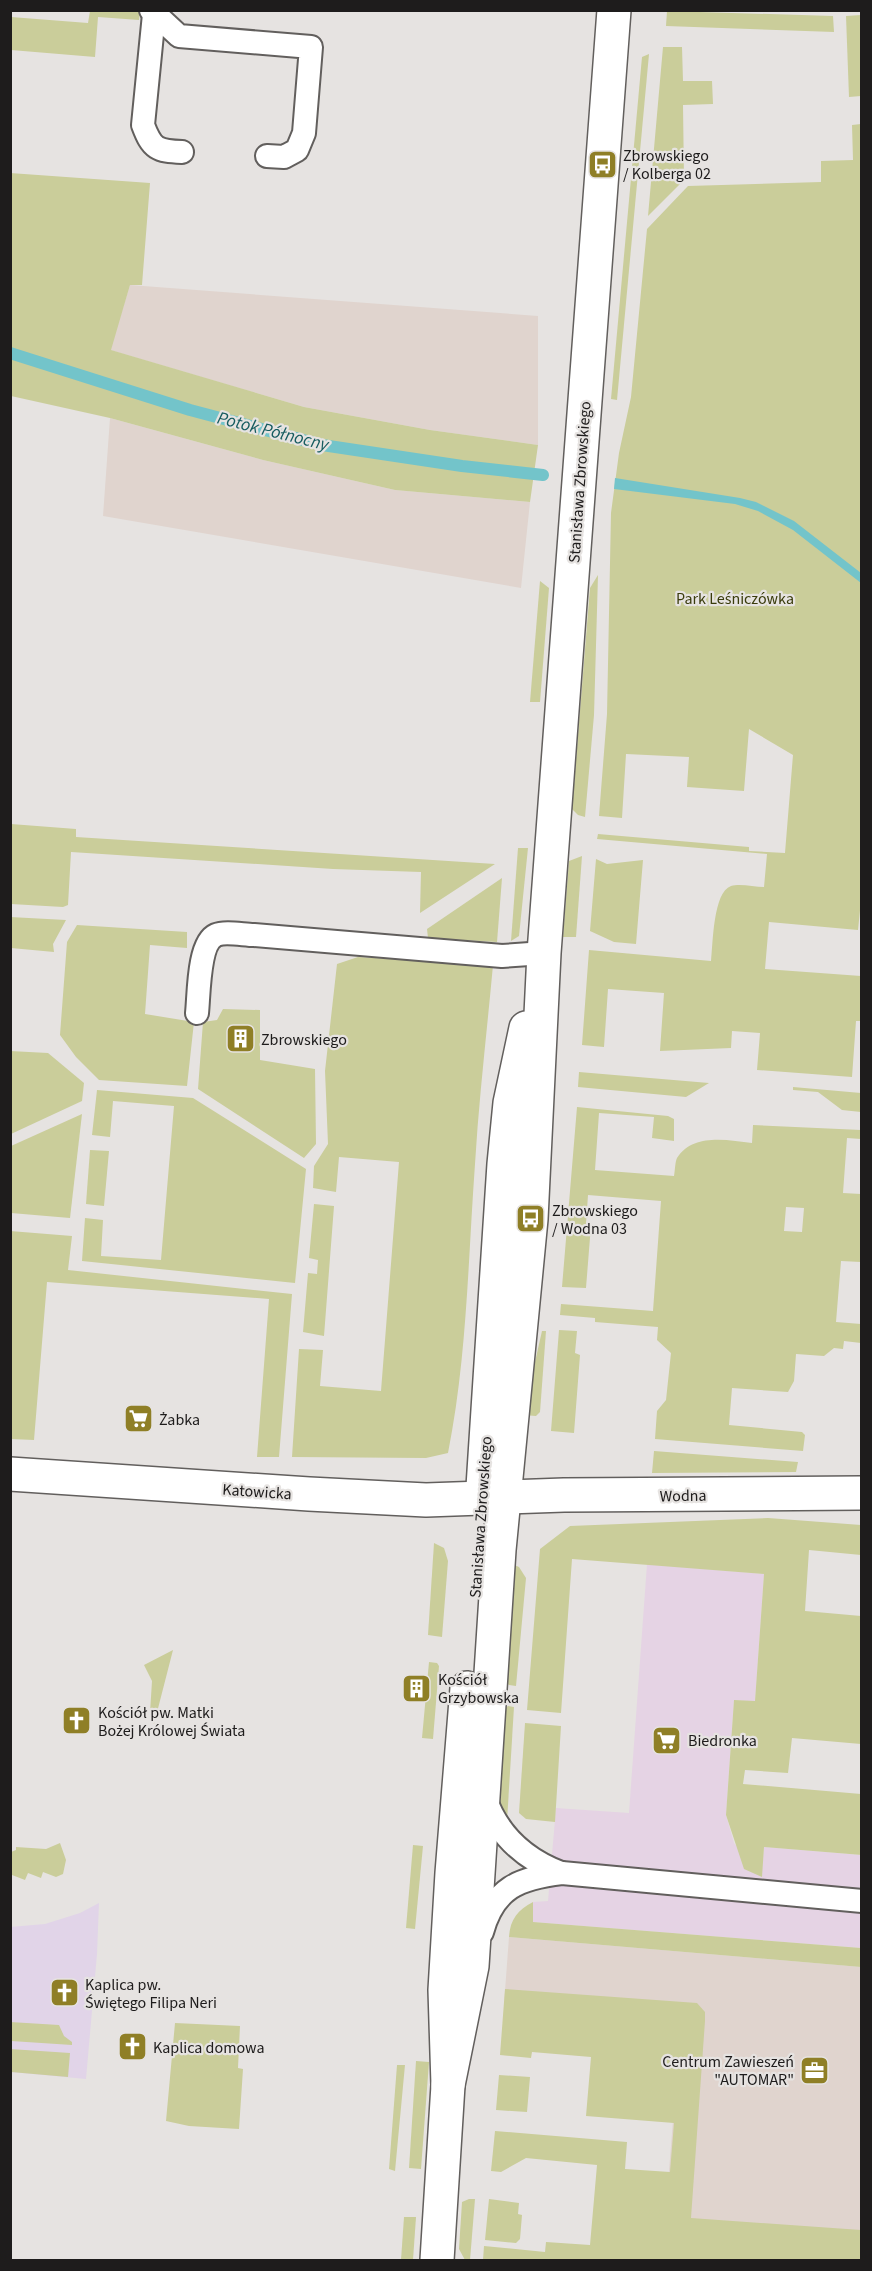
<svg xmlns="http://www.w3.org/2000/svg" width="872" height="2271" viewBox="0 0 872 2271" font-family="'Source Sans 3',sans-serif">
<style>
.commercial{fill:#e5d3e4}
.built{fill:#e0d4ce}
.education{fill:#e1d4e8}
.green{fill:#cacd9a;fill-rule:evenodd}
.water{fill:#73c4ca}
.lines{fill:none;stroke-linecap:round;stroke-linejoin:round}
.stream{stroke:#73c4ca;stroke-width:12}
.lane-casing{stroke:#625f5d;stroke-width:26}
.street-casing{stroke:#625f5d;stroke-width:36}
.secondary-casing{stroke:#625f5d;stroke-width:36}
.lane{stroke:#fff;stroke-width:22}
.street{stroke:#fff;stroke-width:33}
.secondary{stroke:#fff;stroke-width:33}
.labels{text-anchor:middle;stroke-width:4.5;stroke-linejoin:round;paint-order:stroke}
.poi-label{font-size:16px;fill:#1e1c1c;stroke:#e6e3e1;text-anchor:start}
.street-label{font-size:16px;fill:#1e1c1c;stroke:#e6e3e1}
.park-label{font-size:16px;fill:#3a3c0c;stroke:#e6e3e1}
.water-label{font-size:18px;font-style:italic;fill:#155b5f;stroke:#e6e3e1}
</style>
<rect width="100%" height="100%" fill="#e6e3e1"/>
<path class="commercial" d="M 647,1564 L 764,1574 L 755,1702 L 734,1700 L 726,1815 L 734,1843 L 761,1877 L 764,1847 L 861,1855 L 861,1948 L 533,1922 L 533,1902 L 548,1901 L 556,1808 L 629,1813 Z"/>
<g class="built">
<path d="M 130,285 L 538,316 L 538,445 L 430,430 L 304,407 L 110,350 Z"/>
<path d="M 110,418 L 263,460 L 395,490 L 530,502 L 521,588 L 103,516 Z"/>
<path d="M 509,1937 L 861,1967 L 861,2260 L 662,2260 L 681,2019 L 504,2004 Z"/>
</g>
<path class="education" d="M 99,1903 L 97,1954 L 86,2079 L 11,2072 L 10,1927 L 45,1924 L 80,1913 Z"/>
<g class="green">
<path d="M 90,11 L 140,12 L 139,20 L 98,17 L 95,57 L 11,50 L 11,17 L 88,23 Z"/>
<path d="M 667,11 L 833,16 L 834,32 L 666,26 Z"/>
<path d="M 861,15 L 861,96 L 849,97 L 846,16 Z"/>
<path d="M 663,47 L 682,47 L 683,81 L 712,81 L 713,104 L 683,105 L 684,180 L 648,216 Z"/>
<path d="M 649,54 L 617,400 L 611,399 L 642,57 Z"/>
<path d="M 861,124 L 862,891 L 858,930 L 769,922 L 765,969 L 861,976 L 861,1021 L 856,1021 L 852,1077 L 757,1070 L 760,1033 L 732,1031 L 731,1048 L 660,1051 L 664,993 L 608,989 L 604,1047 L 582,1045 L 589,950 L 711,961 C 713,944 713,892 731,886 C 740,883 754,887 764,887 L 767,854 L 597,839 L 598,834 L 749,847 L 749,851 L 785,853 L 793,755 L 749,729 L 744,791 L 687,787 L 689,757 L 626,754 L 622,818 L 599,816 L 607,714 L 611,513 L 619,453 L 631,397 L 647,229 L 688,186 L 821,182 L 821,161 L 853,160 L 852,125 Z"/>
<path d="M 10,173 L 150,183 L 142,285 L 130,285 L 111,350 L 304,407 L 430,430 L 538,445 L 530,502 L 395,490 L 263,460 L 110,418 L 11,396 Z"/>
<path d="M 598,575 L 594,715 L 585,817 L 578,815 L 572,809 L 590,588 Z"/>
<path d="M 540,581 L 549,588 L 540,702 L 530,702 Z"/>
<path d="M 11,824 L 76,829 L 76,837 L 495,864 L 420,913 L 421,872 L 333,869 L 71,852 L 68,905 L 63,907 L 11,904 Z"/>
<path d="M 518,848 L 528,848 L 519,936 L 511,941 Z"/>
<path d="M 582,856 L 576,937 L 563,937 L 569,861 Z"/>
<path d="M 596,859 L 607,864 L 643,860 L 636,944 L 614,942 L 590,931 Z"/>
<path d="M 502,878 L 497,942 L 428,938 L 427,929 Z"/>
<path d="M 10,917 L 66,920 L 53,944 L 54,952 L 11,948 Z"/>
<path d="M 77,925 L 187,932 L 187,948 L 150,945 L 145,1014 L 194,1022 L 187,1086 L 99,1080 L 76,1057 L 60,1035 L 67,942 Z"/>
<path d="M 358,957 L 493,965 C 487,1031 479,1097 475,1164 C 468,1260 467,1358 448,1453 L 426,1458 L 292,1457 L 299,1349 L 323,1350 L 320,1386 L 381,1391 L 399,1162 L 339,1157 L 336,1192 L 313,1188 L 314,1166 L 328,1144 L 325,1071 L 337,964 Z"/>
<path d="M 223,1009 L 260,1010 L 260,1060 L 315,1069 L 316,1144 L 304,1158 L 198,1089 L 203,1022 L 217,1020 Z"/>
<path d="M 10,1051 L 48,1053 L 84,1083 L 82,1101 L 11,1134 Z"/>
<path d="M 579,1072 L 709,1083 L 686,1097 L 578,1087 Z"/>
<path d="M 793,1087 L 861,1093 L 861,1112 L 842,1110 L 818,1092 L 793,1090 Z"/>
<path d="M 97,1090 L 193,1098 L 306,1169 L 295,1283 L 82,1261 L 85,1218 L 103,1220 L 101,1256 L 161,1260 L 174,1106 L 113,1101 L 110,1137 L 92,1135 Z"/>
<path d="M 577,1107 L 668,1116 L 674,1119 L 674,1141 L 652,1138 L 654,1117 L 599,1113 L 595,1170 L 674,1176 C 675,1171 675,1162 677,1158 C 693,1133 727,1140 752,1143 L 753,1125 L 861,1130 L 861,1139 L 847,1138 L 843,1193 L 861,1194 L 861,1262 L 841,1261 L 836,1322 L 861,1324 L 861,1343 L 844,1341 L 843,1349 L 834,1348 L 824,1356 L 796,1354 L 794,1381 L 788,1392 L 732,1388 L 729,1425 L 802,1432 L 805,1435 L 803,1451 L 655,1439 L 657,1411 L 666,1400 L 671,1353 L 657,1340 L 658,1327 L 595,1322 L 595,1318 L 560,1315 L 561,1304 L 653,1311 L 661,1201 L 588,1195 L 586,1224 L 591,1225 L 586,1288 L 562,1287 ZM 786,1207 L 804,1208 L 802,1232 L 784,1231 Z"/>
<path d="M 82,1114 L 70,1218 L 11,1213 L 11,1146 Z"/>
<path d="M 90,1150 L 109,1151 L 104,1206 L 86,1204 Z"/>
<path d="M 314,1204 L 334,1206 L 324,1336 L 303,1332 L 308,1273 L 317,1274 L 318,1260 L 309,1258 Z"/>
<path d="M 10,1231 L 72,1236 L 68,1270 L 292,1294 L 279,1457 L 257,1457 L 269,1299 L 47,1282 L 34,1440 L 11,1439 Z"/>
<path d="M 559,1330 L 577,1331 L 575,1353 L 580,1355 L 574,1433 L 551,1431 Z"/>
<path d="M 542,1331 L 546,1331 L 540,1412 L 536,1416 L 523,1415 Z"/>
<path d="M 654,1451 L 798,1462 L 796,1472 L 652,1473 Z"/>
<path d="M 768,1518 L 861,1525 L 861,1555 L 809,1550 L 805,1611 L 861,1616 L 861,1744 L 792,1738 L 788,1773 L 745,1770 L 743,1784 L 861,1794 L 862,1855 L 764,1847 L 762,1877 L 744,1869 L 726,1815 L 734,1700 L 755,1701 L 764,1574 L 572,1559 L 561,1713 L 527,1710 L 540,1549 L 570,1526 Z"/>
<path d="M 434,1543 L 444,1548 L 448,1561 L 442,1637 L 428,1635 Z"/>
<path d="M 512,1564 L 519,1567 L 526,1578 L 516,1686 L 509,1685 L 503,1680 Z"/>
<path d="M 173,1650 L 154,1724 L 150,1713 L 152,1681 L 144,1665 Z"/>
<path d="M 429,1662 L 437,1663 L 439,1666 L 433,1739 L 422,1738 Z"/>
<path d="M 508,1706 L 514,1707 L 507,1821 L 495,1797 L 501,1712 Z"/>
<path d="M 525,1723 L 561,1726 L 555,1822 L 526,1819 L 519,1813 Z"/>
<path d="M 60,1843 L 66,1860 L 63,1874 L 56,1877 L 43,1872 L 41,1878 L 28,1873 L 25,1880 L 12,1875 L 11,1879 L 11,1852 L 16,1850 L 16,1847 L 46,1849 Z"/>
<path d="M 413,1845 L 423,1846 L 415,1929 L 406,1928 Z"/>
<path d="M 533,1902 L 533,1922 L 861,1948 L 861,1967 L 509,1937 C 510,1919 518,1910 533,1902 Z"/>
<path d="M 505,1989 L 697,2003 L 705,2012 L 705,2021 L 691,2218 L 861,2230 L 861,2260 L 483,2260 L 484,2246 L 545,2252 L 546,2242 L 590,2245 L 597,2165 L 526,2158 L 501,2172 L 491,2171 L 495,2131 L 627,2142 L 625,2169 L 670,2172 L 674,2123 L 586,2116 L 591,2057 L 532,2052 L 531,2058 L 500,2055 Z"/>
<path d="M 10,2022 L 59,2025 L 64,2036 L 72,2042 L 72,2045 L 11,2041 Z"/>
<path d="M 175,2023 L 240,2026 L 238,2068 L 243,2069 L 239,2129 L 189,2126 L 166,2121 Z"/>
<path d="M 10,2049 L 70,2053 L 68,2077 L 11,2072 Z"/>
<path d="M 416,2061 L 429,2062 L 421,2169 L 409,2168 Z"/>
<path d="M 397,2065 L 405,2065 L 395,2171 L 389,2169 Z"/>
<path d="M 499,2075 L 530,2077 L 527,2112 L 496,2110 Z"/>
<path d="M 469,2199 L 475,2199 L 470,2260 L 465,2260 L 459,2249 L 462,2202 Z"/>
<path d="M 489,2199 L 519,2203 L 518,2214 L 522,2215 L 520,2239 L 516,2243 L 485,2240 Z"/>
<path d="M 404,2217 L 416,2217 L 413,2260 L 401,2260 Z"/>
</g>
<path class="water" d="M 615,478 L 740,498 L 756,502 L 794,521 L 861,573 L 861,583 L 793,530 L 758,511 L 735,504 L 614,489 Z"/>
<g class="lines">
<path class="stream" d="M 10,353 L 190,410 L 322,445 L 462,466 L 543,475"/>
<defs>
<g id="lane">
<path d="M 151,10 L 179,36 L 311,47 L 304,133 L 297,150 L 284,157 L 267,156"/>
<path d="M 154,14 L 143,125 C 152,149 157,151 182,152"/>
<path d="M 197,1013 C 199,996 198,943 216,935 C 225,931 244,935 254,935 L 502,956 L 544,953"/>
<path d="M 485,1798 C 498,1835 524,1859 561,1873"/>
<path d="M 482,1932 C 494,1888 519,1878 562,1873 L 862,1901"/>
</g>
<path id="street" d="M 10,1474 L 309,1494 L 426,1500 L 564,1495 L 862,1493"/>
<g id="secondary">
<path d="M 483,1487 L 504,1164 L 510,1103 L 526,1028"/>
<path d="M 448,2085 L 472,1966 L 499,1550 L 531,1219 L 544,953 L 614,10"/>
<path d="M 437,2260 L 448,2085 L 445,1990 L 452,1873 L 467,1688"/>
</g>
</defs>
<use href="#lane" class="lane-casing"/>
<use href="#street" class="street-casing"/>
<use href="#secondary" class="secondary-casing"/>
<use href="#lane" class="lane"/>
<use href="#street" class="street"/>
<use href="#secondary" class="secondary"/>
</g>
<defs>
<symbol id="bus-square" viewBox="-11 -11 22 22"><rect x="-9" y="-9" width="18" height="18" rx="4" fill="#8f7f26" stroke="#e6e3e1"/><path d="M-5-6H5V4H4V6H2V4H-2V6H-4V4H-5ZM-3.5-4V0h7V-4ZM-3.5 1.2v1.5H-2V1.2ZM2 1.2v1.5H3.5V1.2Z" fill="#fff"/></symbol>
<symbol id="building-square" viewBox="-11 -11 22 22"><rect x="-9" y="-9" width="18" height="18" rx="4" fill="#8f7f26" stroke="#e6e3e1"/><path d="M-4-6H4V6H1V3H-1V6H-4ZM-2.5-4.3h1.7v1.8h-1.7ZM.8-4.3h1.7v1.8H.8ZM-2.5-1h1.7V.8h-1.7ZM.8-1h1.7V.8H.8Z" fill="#fff"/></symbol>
<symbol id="supermarket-square" viewBox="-11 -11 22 22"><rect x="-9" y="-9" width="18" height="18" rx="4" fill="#8f7f26" stroke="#e6e3e1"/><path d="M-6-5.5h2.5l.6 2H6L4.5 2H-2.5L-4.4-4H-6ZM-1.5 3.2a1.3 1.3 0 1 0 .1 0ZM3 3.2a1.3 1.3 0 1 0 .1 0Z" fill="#fff"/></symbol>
<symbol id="church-square" viewBox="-11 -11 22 22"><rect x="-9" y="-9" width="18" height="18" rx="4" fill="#8f7f26" stroke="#e6e3e1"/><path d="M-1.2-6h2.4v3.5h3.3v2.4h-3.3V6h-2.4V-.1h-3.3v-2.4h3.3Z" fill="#fff"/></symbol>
<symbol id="office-square" viewBox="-11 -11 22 22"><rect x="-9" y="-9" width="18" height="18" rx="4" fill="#8f7f26" stroke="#e6e3e1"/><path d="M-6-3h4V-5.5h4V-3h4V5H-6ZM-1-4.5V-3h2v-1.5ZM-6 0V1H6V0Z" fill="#fff"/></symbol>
</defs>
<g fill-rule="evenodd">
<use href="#bus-square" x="586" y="148" width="33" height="33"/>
<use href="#building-square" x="224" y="1022" width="33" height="33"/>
<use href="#bus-square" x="514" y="1202" width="33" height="33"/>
<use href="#supermarket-square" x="122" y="1402" width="33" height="33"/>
<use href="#building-square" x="400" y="1672" width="33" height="33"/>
<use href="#church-square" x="60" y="1704" width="33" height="33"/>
<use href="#supermarket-square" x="650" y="1724" width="33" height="33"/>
<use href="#church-square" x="48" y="1976" width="33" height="33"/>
<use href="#church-square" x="116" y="2030" width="33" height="33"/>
<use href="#office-square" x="798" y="2054" width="33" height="33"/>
</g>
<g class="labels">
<g class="poi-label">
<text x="623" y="161">Zbrowskiego<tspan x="623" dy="18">/ Kolberga 02</tspan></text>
<text x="261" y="1045">Zbrowskiego</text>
<text x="552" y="1216">Zbrowskiego<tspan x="552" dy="18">/ Wodna 03</tspan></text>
<text x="159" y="1425">Żabka</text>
<text x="438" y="1685">Kościół<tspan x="438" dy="18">Grzybowska</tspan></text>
<text x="98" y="1718">Kościół pw. Matki<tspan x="98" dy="18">Bożej Królowej Świata</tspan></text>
<text x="688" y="1746">Biedronka</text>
<text x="85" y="1990">Kaplica pw.<tspan x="85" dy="18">Świętego Filipa Neri</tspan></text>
<text x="153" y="2053">Kaplica domowa</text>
<text x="794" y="2067" text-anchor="end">Centrum Zawieszeń<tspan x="794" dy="18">"AUTOMAR"</tspan></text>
</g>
<g class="street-label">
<text transform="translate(579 482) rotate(-86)" y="6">Stanisława Zbrowskiego</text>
<text transform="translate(257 1491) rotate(4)" y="6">Katowicka</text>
<text transform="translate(683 1495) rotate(-1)" y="6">Wodna</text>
<text transform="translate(480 1517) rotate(-86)" y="6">Stanisława Zbrowskiego</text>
</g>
<g class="park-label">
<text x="735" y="604">Park Leśniczówka</text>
</g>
<g class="water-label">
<text transform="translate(273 431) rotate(14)" y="6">Potok Północny</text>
</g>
</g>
<rect width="872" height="2271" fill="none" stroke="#1e1c1c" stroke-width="24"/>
</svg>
